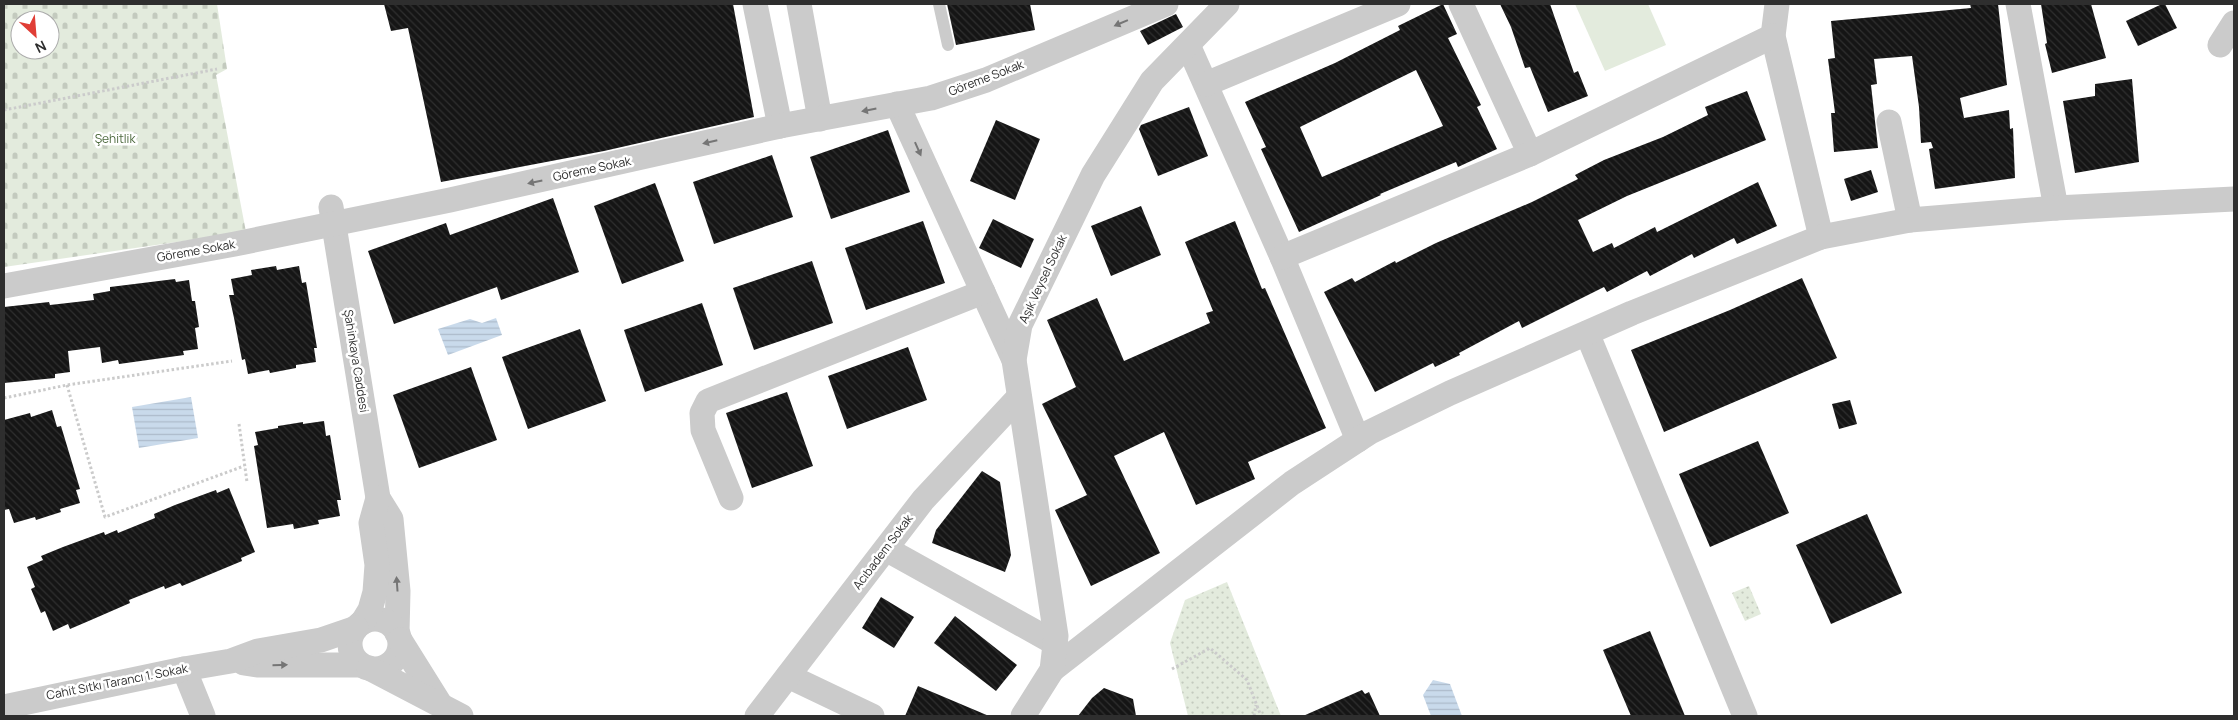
<svg xmlns="http://www.w3.org/2000/svg" width="2238" height="720" viewBox="0 0 2238 720" font-family="Manrope,sans-serif">
<style>
.cemetery{fill:url(#cemetery-stones);fill-rule:evenodd}
.park{fill:url(#park-dots)}
.garden{fill:#e3ebdd}
.water{fill:url(#water-rules)}
.building{fill:url(#building-back-hatch);fill-rule:evenodd}
.lines{fill:none;stroke-linecap:round;stroke-linejoin:round}
.path{stroke:#cbcbcb;stroke-width:3;stroke-dasharray:2.5 2.5;stroke-linecap:butt}
.service{stroke:#cbcbcb;stroke-width:12}
.minor{stroke:#cbcbcb;stroke-width:25}
.oneway{fill:#757575}
.labels{text-anchor:middle;stroke-width:5;stroke-linejoin:round;paint-order:stroke}
.street-label{font-size:12px;fill:#2e2e2e;stroke:#fff}
.park-label{font-size:12px;fill:#4c693d;stroke:#fff}
</style>
<defs>
<pattern id="cemetery-stones" width="16" height="16" patternUnits="userSpaceOnUse" patternTransform="scale(1.25)"><rect width="16" height="16" fill="#e3ebdd"/><path d="M2 7V4a2 2 0 0 1 4 0v3zM10 15v-3a2 2 0 0 1 4 0v3z" fill="#c3cabe"/></pattern>
<pattern id="park-dots" width="8" height="8" patternUnits="userSpaceOnUse" patternTransform="scale(1.25)"><rect width="8" height="8" fill="#e3ebdd"/><path d="M2 2h.1M6 6h.1" fill="none" stroke="#c3cabe" stroke-width="1.8" stroke-linecap="round"/></pattern>
<pattern id="water-rules" width="6" height="5" patternUnits="userSpaceOnUse" patternTransform="scale(1.25)"><rect width="6" height="5" fill="#c9daeb"/><path d="M0 2.5h6" fill="none" stroke="#adbbca"/></pattern>
<pattern id="building-back-hatch" width="6" height="6" patternUnits="userSpaceOnUse" patternTransform="scale(1.25)"><rect width="6" height="6" fill="#151515"/><path d="M-1 5l2 2M0 0l6 6M5-1l2 2" fill="none" stroke="#2f2f2f"/></pattern>
</defs>
<rect width="100%" height="100%" fill="#fff"/>
<path class="cemetery" d="M 4,4 L 217,4 L 227,69 L 216,75 L 246,232 L 4,267 ZM 20,20 L 50,20 L 50,50 L 20,50 Z"/>
<g class="park">
<path d="M 1227,582 L 1281,716 L 1188,716 L 1170,643 L 1185,600 Z"/>
<path d="M 1749,586 L 1761,614 L 1745,621 L 1732,593 Z"/>
</g>
<path class="garden" d="M 1575,4 L 1648,4 L 1666,45 L 1605,71 Z"/>
<g class="water">
<path d="M 496,318 L 502,335 L 448,355 L 438,329 L 470,319 L 482,323 Z"/>
<path d="M 191,397 L 198,438 L 139,448 L 132,407 Z"/>
<path d="M 1433,680 L 1450,684 L 1462,716 L 1431,716 L 1423,695 Z"/>
</g>
<g class="building">
<path d="M 384,4 L 733,4 L 754,117 L 604,151 L 441,182 L 408,28 L 391,31 Z"/>
<path d="M 947,4 L 1030,4 L 1035,30 L 956,45 Z"/>
<path d="M 1443,4 L 1457,34 L 1448,38 L 1481,105 L 1477,107 L 1497,149 L 1458,167 L 1456,162 L 1380,194 L 1381,195 L 1299,232 L 1261,149 L 1266,147 L 1245,102 L 1335,63 L 1400,30 L 1398,26 ZM 1416,70 L 1443,126 L 1322,177 L 1300,127 Z"/>
<path d="M 1500,4 L 1550,4 L 1574,73 L 1578,71 L 1588,96 L 1548,112 L 1530,67 L 1525,68 L 1511,27 Z"/>
<path d="M 1970,4 L 1998,4 L 2007,85 L 1960,98 L 1964,118 L 2009,110 L 2010,129 L 2013,128 L 2015,178 L 1935,189 L 1929,149 L 1933,148 L 1931,142 L 1921,143 L 1919,107 L 1912,56 L 1874,59 L 1877,84 L 1871,85 L 1878,148 L 1834,152 L 1831,113 L 1835,113 L 1828,59 L 1835,58 L 1831,21 L 1971,8 Z"/>
<path d="M 2041,4 L 2091,4 L 2106,58 L 2052,73 L 2045,44 L 2047,43 Z"/>
<path d="M 2162,4 L 2165,4 L 2177,28 L 2138,46 L 2126,21 Z"/>
<path d="M 1176,14 L 1183,27 L 1148,45 L 1140,31 Z"/>
<path d="M 2132,79 L 2139,162 L 2075,173 L 2063,101 L 2095,96 L 2095,84 Z"/>
<path d="M 1747,91 L 1766,140 L 1627,196 L 1578,220 L 1593,252 L 1612,243 L 1614,248 L 1655,227 L 1657,232 L 1758,182 L 1777,226 L 1737,244 L 1734,238 L 1694,258 L 1692,254 L 1650,276 L 1647,271 L 1607,292 L 1604,287 L 1522,328 L 1519,321 L 1459,353 L 1460,355 L 1435,367 L 1433,363 L 1375,392 L 1324,292 L 1352,278 L 1355,282 L 1395,261 L 1396,263 L 1436,243 L 1532,202 L 1578,179 L 1575,175 L 1604,160 L 1663,137 L 1708,115 L 1705,107 Z"/>
<path d="M 1189,107 L 1208,156 L 1158,176 L 1139,129 L 1141,125 Z"/>
<path d="M 996,120 L 1040,139 L 1015,200 L 970,181 Z"/>
<path d="M 888,130 L 910,192 L 831,219 L 810,157 Z"/>
<path d="M 772,155 L 793,217 L 714,244 L 693,182 Z"/>
<path d="M 1871,170 L 1878,192 L 1851,201 L 1844,179 Z"/>
<path d="M 655,183 L 684,261 L 622,284 L 594,206 Z"/>
<path d="M 553,198 L 579,272 L 501,300 L 497,287 L 394,324 L 368,251 L 446,223 L 450,235 Z"/>
<path d="M 1141,206 L 1161,255 L 1111,276 L 1091,226 Z"/>
<path d="M 993,219 L 1034,239 L 1021,268 L 979,248 Z"/>
<path d="M 923,221 L 945,283 L 866,310 L 845,248 Z"/>
<path d="M 1235,221 L 1262,289 L 1265,288 L 1326,428 L 1248,462 L 1255,479 L 1196,505 L 1164,432 L 1114,456 L 1160,553 L 1091,586 L 1055,510 L 1087,495 L 1042,404 L 1076,387 L 1047,320 L 1097,298 L 1124,361 L 1210,323 L 1206,313 L 1213,311 L 1185,242 Z"/>
<path d="M 812,261 L 833,323 L 754,350 L 733,288 Z"/>
<path d="M 276,266 L 277,270 L 299,266 L 302,283 L 306,282 L 317,348 L 314,348 L 316,362 L 296,365 L 296,368 L 270,373 L 269,370 L 248,374 L 245,359 L 242,360 L 234,318 L 229,295 L 234,295 L 231,279 L 252,275 L 251,270 Z"/>
<path d="M 1802,278 L 1837,358 L 1664,432 L 1631,350 L 1730,310 Z"/>
<path d="M 175,279 L 176,282 L 189,280 L 192,301 L 195,301 L 199,327 L 195,328 L 198,349 L 183,351 L 184,355 L 119,364 L 118,360 L 102,363 L 100,347 L 68,351 L 70,372 L 55,374 L 55,378 L 4,383 L 4,307 L 49,302 L 50,305 L 94,300 L 93,294 L 110,291 L 110,287 Z"/>
<path d="M 702,303 L 723,365 L 645,392 L 624,330 Z"/>
<path d="M 580,329 L 606,401 L 528,429 L 502,357 Z"/>
<path d="M 908,347 L 927,400 L 847,429 L 828,376 Z"/>
<path d="M 471,367 L 497,440 L 419,468 L 393,395 Z"/>
<path d="M 787,392 L 813,466 L 752,488 L 726,413 Z"/>
<path d="M 1850,400 L 1857,424 L 1839,429 L 1832,404 Z"/>
<path d="M 52,410 L 57,427 L 61,426 L 80,489 L 76,490 L 80,503 L 60,509 L 61,512 L 36,520 L 35,517 L 14,523 L 9,509 L 4,510 L 4,420 L 30,413 L 31,417 Z"/>
<path d="M 324,421 L 326,436 L 330,435 L 341,500 L 337,500 L 340,516 L 318,520 L 319,524 L 294,529 L 293,524 L 267,528 L 254,446 L 258,445 L 255,432 L 278,428 L 278,426 L 303,422 L 303,424 Z"/>
<path d="M 1758,441 L 1789,513 L 1710,547 L 1679,474 Z"/>
<path d="M 982,471 L 1000,482 L 1011,555 L 1005,572 L 932,543 L 936,530 Z"/>
<path d="M 229,488 L 255,552 L 241,558 L 242,561 L 182,586 L 180,583 L 165,589 L 164,586 L 129,600 L 130,603 L 91,620 L 70,629 L 68,624 L 53,631 L 45,611 L 41,613 L 31,589 L 35,587 L 27,567 L 43,560 L 41,556 L 63,547 L 104,532 L 105,535 L 117,530 L 118,533 L 155,518 L 154,514 L 175,505 L 216,490 L 217,493 Z"/>
<path d="M 1867,514 L 1902,593 L 1831,624 L 1796,545 Z"/>
<path d="M 881,597 L 914,617 L 894,648 L 862,628 Z"/>
<path d="M 955,616 L 1017,665 L 996,691 L 934,643 Z"/>
<path d="M 1650,631 L 1685,716 L 1631,716 L 1603,650 Z"/>
<path d="M 918,686 L 989,716 L 905,716 Z"/>
<path d="M 1104,688 L 1133,699 L 1136,716 L 1078,716 L 1092,698 Z"/>
<path d="M 1362,690 L 1365,694 L 1369,692 L 1380,716 L 1303,716 Z"/>
</g>
<g class="lines">
<g class="path">
<path d="M 4,110 L 217,69"/>
<path d="M 67,385 L 105,517 L 244,466"/>
<path d="M 4,398 L 67,385 L 232,361"/>
<path d="M 239,424 L 247,482"/>
<path d="M 1172,669 L 1210,648 L 1247,680 L 1261,716"/>
<path d="M 1254,716 L 1256,705"/>
</g>
<path class="service" d="M 939,4 L 948,45"/>
<g class="minor">
<path d="M 755,4 L 780,126"/>
<path d="M 799,4 L 820,119"/>
<path d="M 1461,4 L 1530,154"/>
<path d="M 1777,4 L 1773,36 L 1821,237"/>
<path d="M 2018,4 L 2056,208"/>
<path d="M 1188,45 L 1282,257 L 1358,440"/>
<path d="M 2220,45 L 2234,23"/>
<path d="M 1206,84 L 1398,4"/>
<path d="M 897,104 L 1014,360"/>
<path d="M 1889,122 L 1910,220"/>
<path d="M 331,207 L 378,498 L 391,519 L 398,591 L 397,633"/>
<path d="M 1282,257 L 1530,154 L 1773,36"/>
<path d="M 4,286 L 235,244 L 450,200 L 780,126 L 931,98 L 986,80 L 1166,4"/>
<path d="M 1587,333 L 1745,716"/>
<path d="M 731,498 L 703,430 L 702,413 L 708,401 L 983,292"/>
<path d="M 886,549 L 1055,643"/>
<circle cx="375" cy="644" r="25"/>
<path d="M 362,623 L 370,610 L 375,592 L 377,565 L 371,523 L 378,498"/>
<path d="M 400,640 L 440,704"/>
<path d="M 244,663 L 257,665 L 361,665"/>
<path d="M 369,668 L 461,716"/>
<path d="M 184,669 L 203,716"/>
<path d="M 1052,670 L 1292,483 L 1370,432 L 1450,393 L 1632,313 L 1821,237 L 1910,220 L 2056,208 L 2234,199"/>
<path d="M 788,676 L 872,716"/>
<path d="M 4,707 L 184,669 L 231,661 L 258,651 L 321,640 L 356,628"/>
<path d="M 757,716 L 923,500 L 1019,397"/>
<path d="M 1023,716 L 1052,670 L 1056,636 L 1014,360 L 1020,325 L 1093,175 L 1152,81 L 1227,4"/>
</g>
</g>
<defs><path id="oneway-solid" d="M-6-.8H1V-3.2L6.5 0L1 3.2V.8H-6Z" transform="scale(1.25)"/></defs>
<g class="oneway">
<use href="#oneway-solid" transform="translate(1121 23) rotate(157)"/>
<use href="#oneway-solid" transform="translate(869 110) rotate(169)"/>
<use href="#oneway-solid" transform="translate(710 142) rotate(167)"/>
<use href="#oneway-solid" transform="translate(918 149) rotate(66)"/>
<use href="#oneway-solid" transform="translate(535 182) rotate(168)"/>
<use href="#oneway-solid" transform="translate(397 584) rotate(-94)"/>
<use href="#oneway-solid" transform="translate(280 665) rotate(-1)"/>
</g>
<g class="labels">
<g class="street-label">
<text transform="translate(986 78) rotate(-21)" y="4">Göreme Sokak</text>
<text transform="translate(592 169) rotate(-12)" y="4">Göreme Sokak</text>
<text transform="translate(196 251) rotate(-10)" y="4">Göreme Sokak</text>
<text transform="translate(1043 279) rotate(-65)" y="4">Aşık Veysel Sokak</text>
<text transform="translate(356 361) rotate(81)" y="4">Şahinkaya Caddesi</text>
<text transform="translate(883 552) rotate(-53)" y="4">Acıbadem Sokak</text>
<text transform="translate(117 682) rotate(-11)" y="4">Cahit Sıtkı Tarancı 1. Sokak</text>
</g>
<g class="park-label">
<text x="115" y="143">Şehitlik</text>
</g>
</g>
<rect width="2238" height="720" fill="none" stroke="#2e2e2e" stroke-width="10"/>
<g transform="translate(35 35) rotate(154)"><circle r="24" fill="#ffffff" stroke="#ababab"/>
<path d="M0-4L9 19L0 12L-9 19Z" fill="#e03e36"/>
<text y="-8" font-size="14" font-weight="bold" text-anchor="middle" fill="#2e2e2e">N</text>
</g>
</svg>
